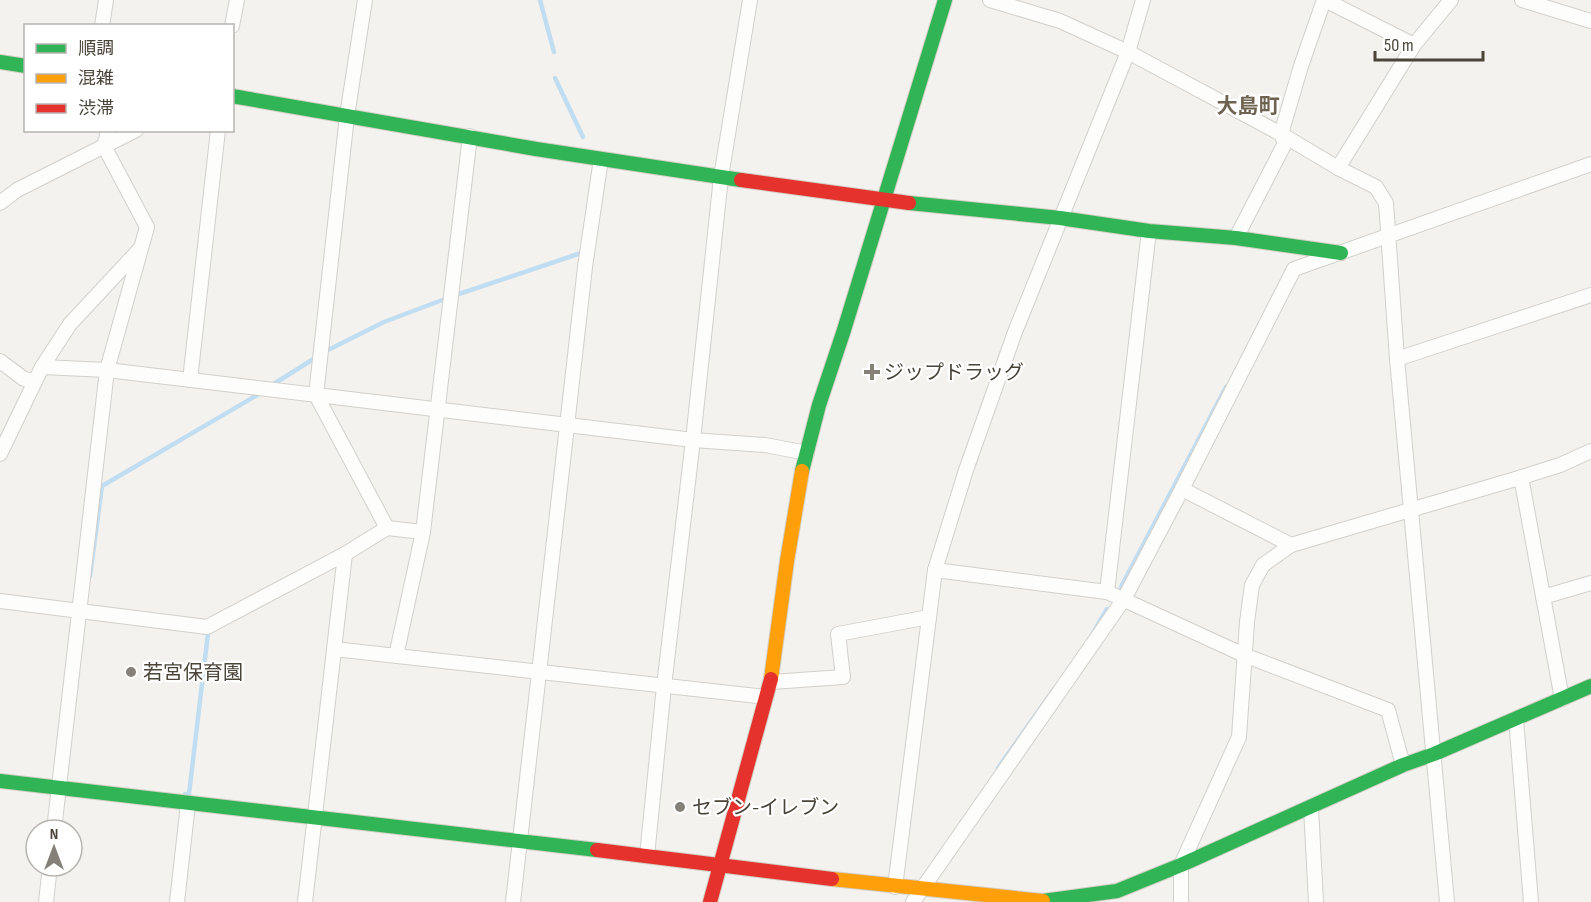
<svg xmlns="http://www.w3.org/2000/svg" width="1591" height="902" viewBox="0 0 1591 902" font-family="'Sofia Sans Condensed','Noto Sans JP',sans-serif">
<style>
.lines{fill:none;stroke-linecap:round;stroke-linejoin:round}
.stream{stroke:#c0ddf1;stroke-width:4.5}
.street-casing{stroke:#d2d0cb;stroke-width:16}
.fast-casing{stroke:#d3cfc5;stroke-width:16}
.slow-casing{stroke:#d3cfc5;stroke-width:16}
.jam-casing{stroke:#d3cfc5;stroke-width:16}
.street{stroke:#fdfdfc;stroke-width:14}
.fast{stroke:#30b455;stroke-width:14}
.slow{stroke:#ff9f0a;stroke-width:14}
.jam{stroke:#e5322d;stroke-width:14}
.poi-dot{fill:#868178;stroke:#fff;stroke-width:2}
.labels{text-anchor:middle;stroke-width:4.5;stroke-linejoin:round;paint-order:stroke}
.poi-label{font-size:20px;fill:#4b4439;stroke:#fff;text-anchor:start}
.neighbourhood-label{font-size:21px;font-weight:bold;fill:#6e6250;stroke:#fff}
</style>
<rect width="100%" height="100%" fill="#f4f2ee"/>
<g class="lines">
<g class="stream">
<path d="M 540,0 L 554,52"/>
<path d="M 555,78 L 583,137"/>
<path d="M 459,294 L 581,253"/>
<path d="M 326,351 L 384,322 L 445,299"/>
<path d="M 272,385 L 315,358"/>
<path d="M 90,576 L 102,486 L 259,394"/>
<path d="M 1121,587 L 1226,387"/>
<path d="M 1093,633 L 1107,609"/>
<path d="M 998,768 L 1054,689"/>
<path d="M 185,794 L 189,794 L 208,633 L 202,632"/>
</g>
<defs>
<g id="street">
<path d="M 990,0 L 1060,21 L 1128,52 L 1281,134 L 1338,168 L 1376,187 L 1386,203 L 1397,359 L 1447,902"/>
<path d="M 1325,0 L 1414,45"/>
<path d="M 1522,0 L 1591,21"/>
<path d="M 102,26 L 106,0"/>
<path d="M 232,26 L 237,0"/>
<path d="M 1338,168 L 1414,45 L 1451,0"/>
<path d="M 0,203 L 17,190 L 136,130"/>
<path d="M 1149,231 L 1107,592 L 1244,655 L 1388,710 L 1403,765"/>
<path d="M 1236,238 L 1285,143 L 1281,134 L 1301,66 L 1324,0"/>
<path d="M 1397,359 L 1591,295"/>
<path d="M 0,361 L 24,379 L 35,381"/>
<path d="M 42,367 L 107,370 L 693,440 L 765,445 L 807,453"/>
<path d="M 190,380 L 218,130"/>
<path d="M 0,454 L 42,367 L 70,324 L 139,250"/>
<path d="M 1521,477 L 1562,699"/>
<path d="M 1182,489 L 1294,269 L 1591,164"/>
<path d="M 387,528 L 423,532"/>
<path d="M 935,570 L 1107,592"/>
<path d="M 1543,597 L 1591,583"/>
<path d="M 0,601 L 207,627 L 345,554 L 387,528 L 316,395 L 347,116 L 365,0"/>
<path d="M 334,649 L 766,697"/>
<path d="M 396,656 L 423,532 L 470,136"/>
<path d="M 771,682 L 843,677 L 838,634 L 929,617"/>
<path d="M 1516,719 L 1531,902"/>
<path d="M 1311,808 L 1316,902"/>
<path d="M 54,830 L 107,370 L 147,227 L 104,146 L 107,136 L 107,130"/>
<path d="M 647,856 L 664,686 L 693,440 L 721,177 L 750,0"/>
<path d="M 895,887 L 935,570 L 966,470 L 1015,332 L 1128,52 L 1143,0"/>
<path d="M 46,902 L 50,866"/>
<path d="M 177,902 L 188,804"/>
<path d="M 305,902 L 345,554"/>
<path d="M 513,902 L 585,267 L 601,159"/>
<path d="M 913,902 L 1124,599 L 1182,489 L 1291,545 L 1519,478 L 1560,465 L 1591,451"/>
<path d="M 1181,902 L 1181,865 L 1239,737 L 1247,622 L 1252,585 L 1263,565 L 1291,545"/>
</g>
<g id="fast">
<path d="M 0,62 L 26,66"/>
<path d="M 232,96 L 536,149 L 741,180"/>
<path d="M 909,203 L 1060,218 L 1149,231 L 1236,238 L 1341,253"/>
<path d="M 802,471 L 819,405 L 844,330 L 945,0"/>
<path d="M 0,781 L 597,850"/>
<path d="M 1043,901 L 1117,891 L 1181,865 L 1403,765 L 1434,754 L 1591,686"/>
</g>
<g id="slow">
<path d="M 771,679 L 787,561 L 802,471"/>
<path d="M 832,879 L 1043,901"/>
</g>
<g id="jam">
<path d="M 741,180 L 909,203"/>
<path d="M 597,850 L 832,879"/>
<path d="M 710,902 L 771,679"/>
</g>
</defs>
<use href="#street" class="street-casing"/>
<use href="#fast" class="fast-casing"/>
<use href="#slow" class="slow-casing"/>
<use href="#jam" class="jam-casing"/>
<use href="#street" class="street"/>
<use href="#fast" class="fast"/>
<use href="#slow" class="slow"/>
<use href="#jam" class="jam"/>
</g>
<g class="poi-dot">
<path d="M869 363h6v6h6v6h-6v6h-6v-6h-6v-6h6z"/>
<circle cx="131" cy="672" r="6"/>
<circle cx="680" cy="807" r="6"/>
</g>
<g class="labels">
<g class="poi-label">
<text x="884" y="379">ジップドラッグ</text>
<text x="143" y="679">若宮保育園</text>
<text x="692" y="814">セブン-イレブン</text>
</g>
<g class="neighbourhood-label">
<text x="1248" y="113">大島町</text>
</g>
</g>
<rect x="24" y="24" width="210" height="108" fill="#ffffff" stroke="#b7b4b0" stroke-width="1.5"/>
<rect x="36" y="44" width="30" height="9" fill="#30b455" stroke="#b7b4b0" stroke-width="1.5"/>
<text x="78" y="54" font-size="18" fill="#4b4439">順調</text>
<rect x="36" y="74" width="30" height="9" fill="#ff9f0a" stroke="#b7b4b0" stroke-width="1.5"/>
<text x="78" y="84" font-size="18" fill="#4b4439">混雑</text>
<rect x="36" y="104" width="30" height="9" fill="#e5322d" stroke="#b7b4b0" stroke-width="1.5"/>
<text x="78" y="114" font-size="18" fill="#4b4439">渋滞</text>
<g transform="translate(54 848)"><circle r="28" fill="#ffffff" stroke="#b7b4b0" stroke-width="1.5"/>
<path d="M0-4.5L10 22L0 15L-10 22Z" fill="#868178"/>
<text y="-9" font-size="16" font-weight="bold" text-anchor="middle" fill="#4b4439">N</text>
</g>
<path d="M1375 51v9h108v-9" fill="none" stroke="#4b4439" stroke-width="3"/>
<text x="1384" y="51" font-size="18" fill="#4b4439" stroke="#ffffff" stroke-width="4.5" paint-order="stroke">50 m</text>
</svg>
